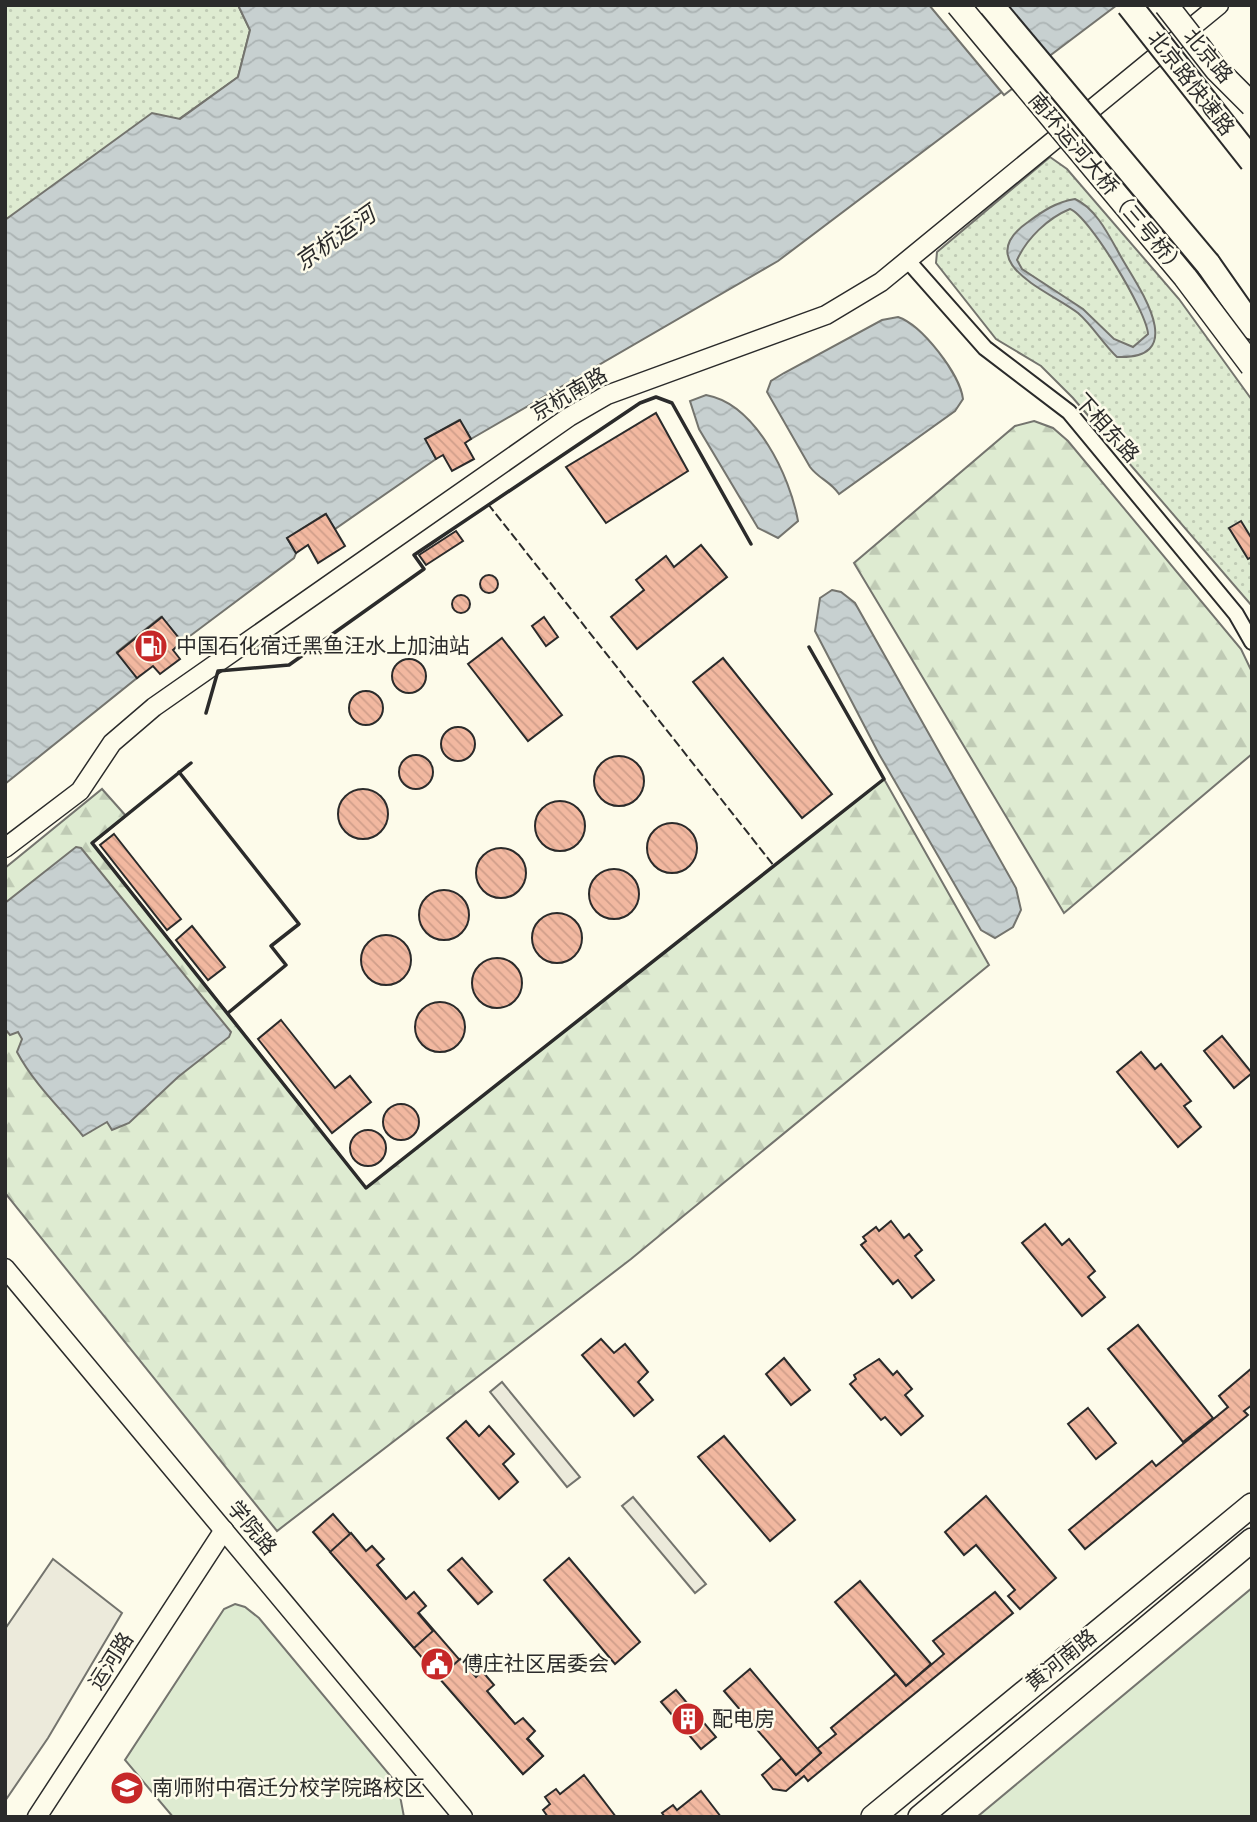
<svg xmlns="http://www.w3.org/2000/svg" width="1257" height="1822" viewBox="0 0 1257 1822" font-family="'Asap Condensed','Noto Sans SC',sans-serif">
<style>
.grass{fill:#deebd1;stroke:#74746e;stroke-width:2}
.forest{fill:url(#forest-firs);stroke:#74746e;stroke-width:2}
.park{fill:url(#park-dots);stroke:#74746e;stroke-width:2}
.parking{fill:#eceadb;stroke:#74746e;stroke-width:2}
.water{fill:url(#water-waves);stroke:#74746e;stroke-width:2;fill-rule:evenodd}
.pier{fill:#fdfbea;stroke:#74746e;stroke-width:2}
.building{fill:url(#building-back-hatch);stroke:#2b2b2b;stroke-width:2}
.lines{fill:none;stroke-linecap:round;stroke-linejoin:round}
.minor-casing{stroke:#2b2b2b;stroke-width:18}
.tertiary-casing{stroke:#2b2b2b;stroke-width:21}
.primary-casing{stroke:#2b2b2b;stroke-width:26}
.trunk-casing{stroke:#2b2b2b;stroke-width:28}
.minor{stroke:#fdfbea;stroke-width:14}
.tertiary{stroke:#fdfbea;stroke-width:18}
.primary{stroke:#fdfbea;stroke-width:23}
.trunk{stroke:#fdfbea;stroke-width:24}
.primary-bridge-casing{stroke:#2b2b2b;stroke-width:26;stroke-linecap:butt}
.trunk-bridge-casing{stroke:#2b2b2b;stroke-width:28;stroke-linecap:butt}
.primary-bridge{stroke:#fdfbea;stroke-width:23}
.trunk-bridge{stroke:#fdfbea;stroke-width:24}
.fence{stroke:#2b2b2b;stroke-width:2;stroke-dasharray:9 3.5;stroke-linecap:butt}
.wall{stroke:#2b2b2b;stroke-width:3.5}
.labels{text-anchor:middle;stroke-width:5;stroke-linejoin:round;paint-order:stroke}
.street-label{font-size:21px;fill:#2b2b2b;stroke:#fdfbea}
.poi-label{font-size:21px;fill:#2b2b2b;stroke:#fdfbea;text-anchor:start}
.water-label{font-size:23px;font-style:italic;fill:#2b2b2b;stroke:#fdfbea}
</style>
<defs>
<pattern id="forest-firs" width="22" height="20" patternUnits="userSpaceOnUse" patternTransform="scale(1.75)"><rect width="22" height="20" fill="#deebd1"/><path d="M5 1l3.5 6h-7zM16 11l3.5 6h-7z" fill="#bfcab4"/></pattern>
<pattern id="park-dots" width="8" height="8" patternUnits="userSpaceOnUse" patternTransform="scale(1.75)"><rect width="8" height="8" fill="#deebd1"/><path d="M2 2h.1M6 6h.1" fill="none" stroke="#bfcab4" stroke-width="1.8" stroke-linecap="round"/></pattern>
<pattern id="water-waves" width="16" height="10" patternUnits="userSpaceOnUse" patternTransform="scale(1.75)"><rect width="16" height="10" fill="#c7d0d0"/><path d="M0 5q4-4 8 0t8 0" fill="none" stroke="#abb3b3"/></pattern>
<pattern id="building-back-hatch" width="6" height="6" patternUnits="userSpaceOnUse" patternTransform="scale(1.75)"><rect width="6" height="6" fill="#f2b8a0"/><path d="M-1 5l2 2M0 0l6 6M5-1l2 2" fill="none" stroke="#d09e8a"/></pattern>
</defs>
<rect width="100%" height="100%" fill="#fdfbea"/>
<g class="grass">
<path d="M 1252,1588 L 1252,1817 L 977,1817 Z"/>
<path d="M 235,1604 L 245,1607 L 259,1618 L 398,1785 L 404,1817 L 173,1817 L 125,1760 L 224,1609 Z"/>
</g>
<g class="forest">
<path d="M 1034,421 L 1053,428 L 1068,441 L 1241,649 L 1252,672 L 1252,754 L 1064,913 L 854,563 L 1015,426 Z"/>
<path d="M 884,779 L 989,965 L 631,1259 L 277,1531 L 5,1193 L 5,868 L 102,789 L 126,816 L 93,843 L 366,1188 Z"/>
</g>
<g class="park">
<path d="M 5,5 L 238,5 L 250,30 L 238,77 L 179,119 L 5,220 Z"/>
<path d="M 1050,157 L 1067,169 L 1179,299 L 1252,400 L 1252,606 L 1073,398 L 1041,366 L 996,339 L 936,263 L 937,252 Z"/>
</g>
<g class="parking">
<path d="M 502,1382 L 580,1477 L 567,1487 L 490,1392 Z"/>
<path d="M 633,1497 L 706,1584 L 695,1593 L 622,1506 Z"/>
<path d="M 53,1559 L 122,1613 L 48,1738 L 5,1801 L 5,1629 Z"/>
</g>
<g class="water">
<path d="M 238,5 L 1117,5 L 778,261 L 471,439 L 459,420 L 426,439 L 436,459 L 335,529 L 325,514 L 287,538 L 296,553 L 294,558 L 182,642 L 161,617 L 117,652 L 137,678 L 5,784 L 5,220 L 152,113 L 180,119 L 238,77 L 250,30 Z"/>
<path d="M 1075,199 C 1098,209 1112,242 1124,262 C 1142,292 1188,360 1117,357 C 1103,344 1093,326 1078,313 C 1052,292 969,263 1028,222 C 1043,211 1056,202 1075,199 ZM 1070,209 C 1089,216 1147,312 1148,334 L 1133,347 L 1114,339 L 1083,309 L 1022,269 L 1017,260 C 1027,238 1048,218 1070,209 Z"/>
<path d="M 898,317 C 922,325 960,374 963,399 L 955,411 L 839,494 C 830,481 819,479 810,467 L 767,392 L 771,381 L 784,373 L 882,320 Z"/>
<path d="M 706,395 C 756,404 790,476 798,521 L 778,538 L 758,528 L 699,429 L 690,401 Z"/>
<path d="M 832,590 L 841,592 L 855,603 L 1016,888 L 1021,910 L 1013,927 L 995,938 L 981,930 L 879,754 L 815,631 L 820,598 Z"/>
<path d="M 76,847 L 81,848 L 231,1032 L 229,1037 L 178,1077 L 129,1123 L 112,1130 L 107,1122 L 83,1136 C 61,1109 34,1084 17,1052 L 22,1039 L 18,1032 L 10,1035 L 5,1029 L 5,903 Z"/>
</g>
<path class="pier" d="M 929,5 L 1005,5 L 1050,60 L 1004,95 Z"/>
<g class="building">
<path d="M 656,413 L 688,471 L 606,523 L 566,467 Z"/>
<path d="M 460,420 L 471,439 L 465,443 L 474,459 L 452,471 L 443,455 L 436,459 L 425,439 Z"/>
<path d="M 326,514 L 345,546 L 318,563 L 308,545 L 296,553 L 287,538 Z"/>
<path d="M 1241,521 L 1252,539 L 1252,557 L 1248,559 L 1229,528 Z"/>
<path d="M 456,531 L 463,541 L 426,565 L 419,555 Z"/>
<path d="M 701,545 L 727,577 L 637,649 L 611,617 L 644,590 L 636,580 L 666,556 L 674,567 Z"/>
<circle cx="489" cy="584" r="9"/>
<circle cx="461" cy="604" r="9"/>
<path d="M 162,617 L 182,642 L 173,650 L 180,659 L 160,674 L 153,666 L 137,678 L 117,653 Z"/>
<path d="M 544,617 L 558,637 L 546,646 L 532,626 Z"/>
<path d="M 502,638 L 562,715 L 528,741 L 468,664 Z"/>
<path d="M 723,658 L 832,794 L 802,818 L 693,682 Z"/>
<circle cx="409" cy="676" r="17"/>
<circle cx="366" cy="708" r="17"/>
<circle cx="458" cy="744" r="17"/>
<circle cx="416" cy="772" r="17"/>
<circle cx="619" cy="781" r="25"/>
<circle cx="363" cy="814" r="25"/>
<circle cx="560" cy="826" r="25"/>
<circle cx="672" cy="848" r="25"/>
<path d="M 114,834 L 181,919 L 167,930 L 100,845 Z"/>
<circle cx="501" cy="873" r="25"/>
<circle cx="614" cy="894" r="25"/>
<circle cx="444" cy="915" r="25"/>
<circle cx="557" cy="938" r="25"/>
<path d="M 192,926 L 225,967 L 208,980 L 176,940 Z"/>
<circle cx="386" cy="960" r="25"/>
<circle cx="497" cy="983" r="25"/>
<circle cx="440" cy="1027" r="25"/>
<path d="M 281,1020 L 335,1088 L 350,1076 L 371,1102 L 332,1133 L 258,1039 Z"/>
<path d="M 1222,1036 L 1252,1073 L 1234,1088 L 1204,1051 Z"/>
<path d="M 1141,1052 L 1155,1069 L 1161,1064 L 1191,1101 L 1184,1106 L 1201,1127 L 1178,1147 L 1117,1072 Z"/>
<circle cx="401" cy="1122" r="18"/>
<circle cx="368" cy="1148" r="18"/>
<path d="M 891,1221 L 904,1238 L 909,1234 L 922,1250 L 915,1256 L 934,1280 L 912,1298 L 898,1280 L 893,1284 L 861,1245 L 866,1241 L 863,1237 L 876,1227 L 879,1231 Z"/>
<path d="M 1045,1224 L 1062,1245 L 1069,1239 L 1095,1271 L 1088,1277 L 1105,1297 L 1082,1316 L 1022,1243 Z"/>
<path d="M 1138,1325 L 1213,1418 L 1183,1442 L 1108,1349 Z"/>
<path d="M 601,1339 L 614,1353 L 625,1344 L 648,1372 L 638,1382 L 653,1400 L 634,1416 L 582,1355 Z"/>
<path d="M 784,1358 L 810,1390 L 791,1405 L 766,1374 Z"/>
<path d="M 879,1359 L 893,1375 L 897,1371 L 912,1389 L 905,1395 L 923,1416 L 901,1435 L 885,1417 L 881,1420 L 850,1384 L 856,1379 L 854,1375 Z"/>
<path d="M 1252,1368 L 1252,1405 L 1244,1411 L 1248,1415 L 1085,1549 L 1069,1530 L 1152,1461 L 1156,1466 L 1228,1407 L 1219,1396 Z"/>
<path d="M 1088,1408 L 1116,1443 L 1096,1459 L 1068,1424 Z"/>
<path d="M 466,1421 L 479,1436 L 489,1426 L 514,1454 L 503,1464 L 518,1482 L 499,1499 L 447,1438 Z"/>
<path d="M 724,1436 L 795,1520 L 770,1541 L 698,1457 Z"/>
<path d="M 986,1496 L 1056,1578 L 1020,1609 L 1008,1596 L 1015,1590 L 976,1545 L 964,1555 L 945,1532 Z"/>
<path d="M 333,1514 L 543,1756 L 523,1774 L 313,1532 Z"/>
<path d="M 351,1533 L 366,1551 L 372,1546 L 384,1559 L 377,1565 L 406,1599 L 414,1592 L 426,1606 L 418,1613 L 433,1631 L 414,1648 L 330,1552 Z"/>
<path d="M 462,1558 L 492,1592 L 478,1604 L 448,1570 Z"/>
<path d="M 569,1558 L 640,1642 L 615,1664 L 544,1580 Z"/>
<path d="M 860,1581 L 931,1664 L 906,1686 L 835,1602 Z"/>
<path d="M 995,1592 L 1013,1613 L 808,1781 L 804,1776 L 786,1791 L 773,1789 L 762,1775 L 782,1758 L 796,1775 L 821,1753 L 817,1749 L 836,1734 L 831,1728 L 896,1674 L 906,1686 L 944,1654 L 933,1641 Z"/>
<path d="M 460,1659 L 476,1677 L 482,1671 L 494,1685 L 487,1691 L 515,1724 L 523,1718 L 535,1731 L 527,1739 L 543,1756 L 523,1774 L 439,1678 Z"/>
<path d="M 750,1669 L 821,1753 L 796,1775 L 724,1691 Z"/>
<path d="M 676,1690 L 716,1737 L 701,1749 L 661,1702 Z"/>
<path d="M 584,1775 L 616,1817 L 548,1817 L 543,1810 L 550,1804 L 545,1797 L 556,1789 L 560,1794 Z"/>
<path d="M 701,1791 L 721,1817 L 665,1817 L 662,1813 L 673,1805 L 677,1810 Z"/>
</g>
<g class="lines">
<defs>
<path id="minor" d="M 909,262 L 985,348 L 1069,412 L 1236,614 L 1252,642"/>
<g id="tertiary">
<path d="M 5,848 L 80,791 L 112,743 L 154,707 L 569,417 L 607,395 L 826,315 L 881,282 L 1219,5"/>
<path d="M 5,1268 L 463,1817"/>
<path d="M 37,1817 L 224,1530"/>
</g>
<g id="primary">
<path d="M 873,1817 L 1252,1505"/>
<path d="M 920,1817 L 1252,1540"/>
</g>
<path id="trunk" d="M 1208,264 L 1252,327"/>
</defs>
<use href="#minor" class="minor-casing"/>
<use href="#tertiary" class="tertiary-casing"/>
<use href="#primary" class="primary-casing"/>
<use href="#trunk" class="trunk-casing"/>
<use href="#minor" class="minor"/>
<use href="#tertiary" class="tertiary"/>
<use href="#primary" class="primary"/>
<use href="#trunk" class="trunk"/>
<defs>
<g id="primary-bridge">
<path d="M 958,5 L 1185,277 L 1252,366"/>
<path d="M 1166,5 L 1216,69 L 1252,105"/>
</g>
<g id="trunk-bridge">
<path d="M 991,5 L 1208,264"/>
<path d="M 1129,5 L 1252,161"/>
</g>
</defs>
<use href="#primary-bridge" class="primary-bridge-casing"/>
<use href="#trunk-bridge" class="trunk-bridge-casing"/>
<use href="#primary-bridge" class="primary-bridge"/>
<use href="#trunk-bridge" class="trunk-bridge"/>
<path class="fence" d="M 488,504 L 774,866"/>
<g class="wall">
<path d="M 206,713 L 218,671 L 289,665 L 424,569 L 414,555 L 640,403 L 656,397 L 672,403 L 751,544"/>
<path d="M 191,763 L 92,843 L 366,1188 L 884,779 L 809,647"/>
<path d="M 179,772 L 299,924 L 271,946 L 286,965 L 228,1013"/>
</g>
</g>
<defs>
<symbol id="fuel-disc" viewBox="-11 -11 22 22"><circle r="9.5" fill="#c62828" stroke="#fdfbea"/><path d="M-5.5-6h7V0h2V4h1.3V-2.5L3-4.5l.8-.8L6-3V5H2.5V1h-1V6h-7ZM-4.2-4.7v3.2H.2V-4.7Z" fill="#fff"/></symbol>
<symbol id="civic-disc" viewBox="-11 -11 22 22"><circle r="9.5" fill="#c62828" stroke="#fdfbea"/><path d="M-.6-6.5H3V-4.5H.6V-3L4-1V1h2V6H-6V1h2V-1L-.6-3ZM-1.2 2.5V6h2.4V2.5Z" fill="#fff"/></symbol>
<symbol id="building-disc" viewBox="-11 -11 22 22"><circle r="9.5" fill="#c62828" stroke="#fdfbea"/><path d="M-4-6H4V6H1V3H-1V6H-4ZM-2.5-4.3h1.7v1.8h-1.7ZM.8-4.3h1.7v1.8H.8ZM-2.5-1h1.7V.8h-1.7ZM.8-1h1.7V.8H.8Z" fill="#fff"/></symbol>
<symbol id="school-disc" viewBox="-11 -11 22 22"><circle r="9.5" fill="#c62828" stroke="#fdfbea"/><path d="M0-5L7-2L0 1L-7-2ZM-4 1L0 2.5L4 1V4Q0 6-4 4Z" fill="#fff"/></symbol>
</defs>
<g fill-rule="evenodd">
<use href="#fuel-disc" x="132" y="627" width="38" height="38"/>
<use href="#civic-disc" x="418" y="1645" width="38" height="38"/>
<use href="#building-disc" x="669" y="1700" width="38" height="38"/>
<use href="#school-disc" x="108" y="1769" width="38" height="38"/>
</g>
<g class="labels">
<g class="street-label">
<text transform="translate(1208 56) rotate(50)" y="7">北京路</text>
<text transform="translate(1191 83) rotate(52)" y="7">北京路快速路</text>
<text transform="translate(1107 184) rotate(50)" y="7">南环运河大桥（三号桥）</text>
<text transform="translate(569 394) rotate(-30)" y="7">京杭南路</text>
<text transform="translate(1107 428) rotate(48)" y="7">下相东路</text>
<text transform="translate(252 1528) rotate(50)" y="7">学院路</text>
<text transform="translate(1061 1660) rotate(-39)" y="7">黄河南路</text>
<text transform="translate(111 1661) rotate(-57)" y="7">运河路</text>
</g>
<g class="poi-label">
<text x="176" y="653">中国石化宿迁黑鱼汪水上加油站</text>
<text x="462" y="1671">傅庄社区居委会</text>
<text x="712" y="1726">配电房</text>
<text x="152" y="1795">南师附中宿迁分校学院路校区</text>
</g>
<g class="water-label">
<text transform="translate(335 238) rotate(-35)" y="8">京杭运河</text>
</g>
</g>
<rect width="1257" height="1822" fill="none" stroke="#2b2b2b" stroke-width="14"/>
</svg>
